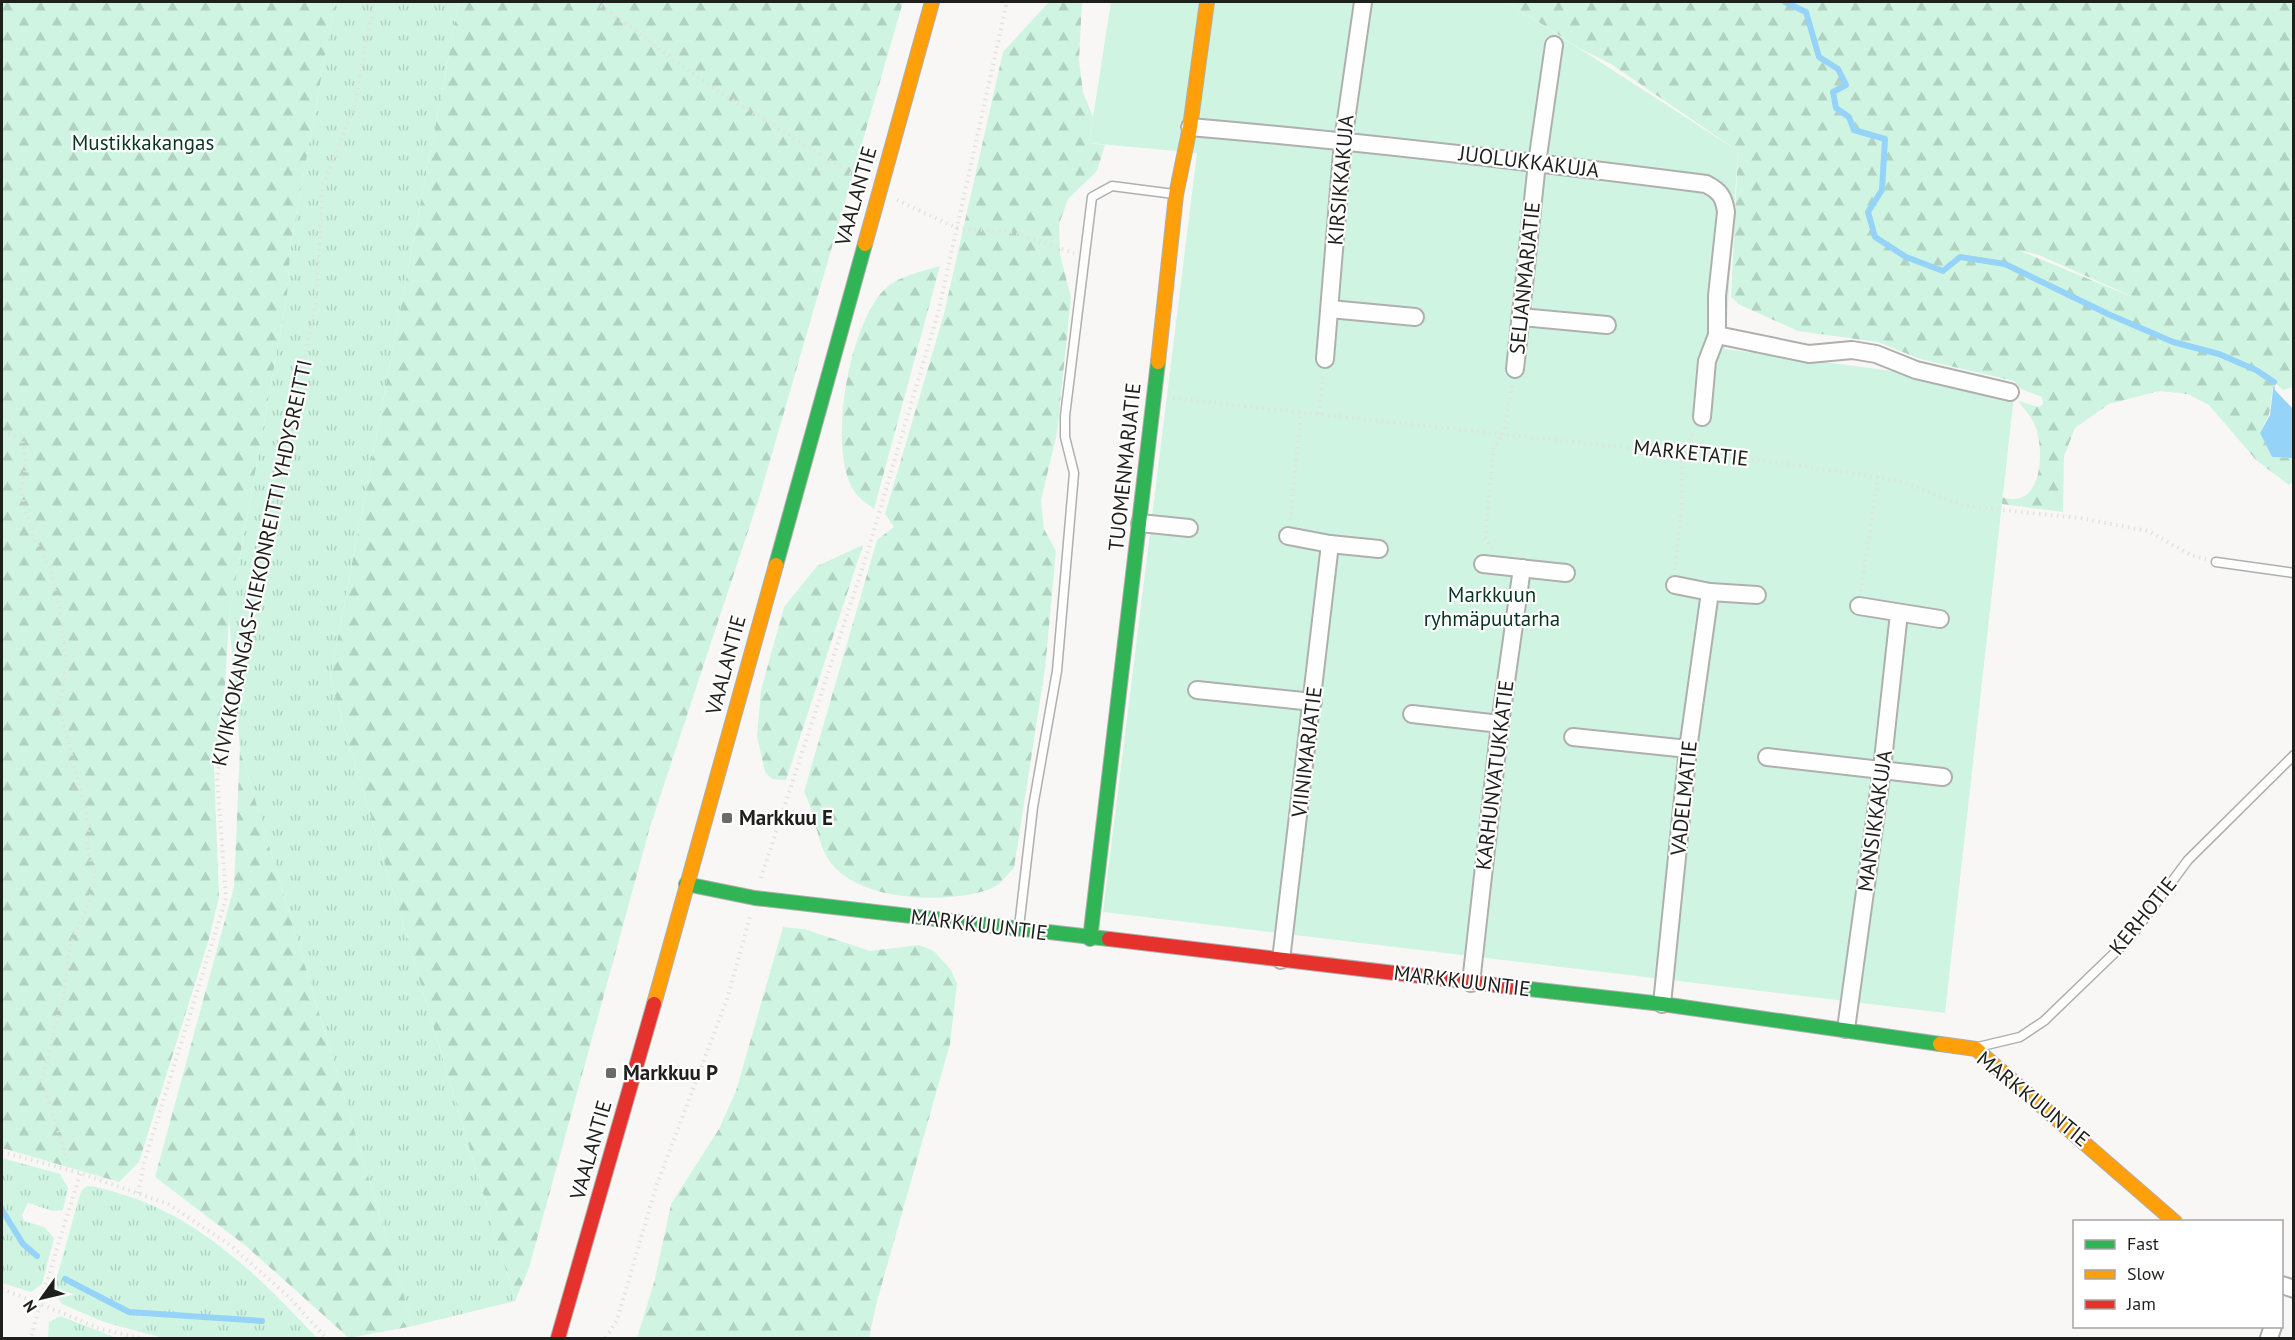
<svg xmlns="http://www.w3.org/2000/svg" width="2295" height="1340" viewBox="0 0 2295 1340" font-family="'PT Sans',sans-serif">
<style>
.grass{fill:url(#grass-tufts)}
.forest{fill:url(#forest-firs);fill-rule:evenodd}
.green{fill:#cff5e2}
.water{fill:#96d3f8}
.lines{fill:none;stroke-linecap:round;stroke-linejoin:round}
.stream{stroke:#96d3f8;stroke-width:6}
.lane-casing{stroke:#afafae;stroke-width:11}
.street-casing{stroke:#afafae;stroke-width:20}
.fast-casing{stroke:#afafae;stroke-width:16}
.slow-casing{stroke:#afafae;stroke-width:16}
.jam-casing{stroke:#afafae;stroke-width:16}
.path{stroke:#e2e2e1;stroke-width:4;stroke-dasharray:1.5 4.5;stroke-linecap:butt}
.lane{stroke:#fefefe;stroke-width:8}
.street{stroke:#fefefe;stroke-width:16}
.fast{stroke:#30b455;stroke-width:14}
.slow{stroke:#ff9f0a;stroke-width:14}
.jam{stroke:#e5322d;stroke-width:14}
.poi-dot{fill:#6b6b6a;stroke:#fff;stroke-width:2}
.labels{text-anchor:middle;stroke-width:4.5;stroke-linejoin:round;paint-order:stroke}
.park-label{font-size:21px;fill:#073423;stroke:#fff}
.street-label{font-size:21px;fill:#1f1f1e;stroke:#fff}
.poi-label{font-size:21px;font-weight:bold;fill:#1f1f1e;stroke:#fff;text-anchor:start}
</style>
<defs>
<pattern id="grass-tufts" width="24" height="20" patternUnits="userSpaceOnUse" patternTransform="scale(1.5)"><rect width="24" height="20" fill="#cff5e2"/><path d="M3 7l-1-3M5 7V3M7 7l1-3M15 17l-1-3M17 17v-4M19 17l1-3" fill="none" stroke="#b1d2c1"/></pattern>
<pattern id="forest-firs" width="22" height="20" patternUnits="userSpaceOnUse" patternTransform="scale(1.5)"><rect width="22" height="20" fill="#cff5e2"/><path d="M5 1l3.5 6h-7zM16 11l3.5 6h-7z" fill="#b1d2c1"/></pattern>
</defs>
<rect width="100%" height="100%" fill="#f8f7f6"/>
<g class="grass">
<path d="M 335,2 L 459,2 L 330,679 L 515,1301 L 413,1326 L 240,749 L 229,617 L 287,295 L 291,243 Z"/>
<path d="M 2,1158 L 60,1174 L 68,1188 L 63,1210 L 53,1211 L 28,1203 L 22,1215 L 24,1221 L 44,1227 L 54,1238 L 42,1284 L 31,1292 L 2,1283 Z"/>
<path d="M 87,1186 C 98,1186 108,1190 118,1193 C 199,1216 261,1278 317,1338 L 163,1338 L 104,1322 L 62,1304 L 53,1291 L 81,1191 Z"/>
<path d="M 60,1316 L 117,1338 L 48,1338 L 49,1322 Z"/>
</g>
<g class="forest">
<path d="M 2,2 L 335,2 L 291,243 L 287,295 L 229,617 L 225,686 L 214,765 L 219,897 L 209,939 L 139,1162 L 119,1182 L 2,1148 Z"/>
<path d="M 459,2 L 903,2 L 760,495 L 650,827 L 529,1268 L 515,1301 L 330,679 Z"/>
<path d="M 1049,2 L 1082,2 L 1079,60 L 1083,92 L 1093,117 L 1089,143 L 1105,145 L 1097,171 L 1068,199 L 1059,224 L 1060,255 L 1071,297 L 1057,433 L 1041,500 L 1044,529 L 1056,551 L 1045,669 L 1014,868 C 1007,875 999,886 990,889 C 947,905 852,902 827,857 C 816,838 815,812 804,792 L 877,540 L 894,527 L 885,514 L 944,314 L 1003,52 Z"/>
<path d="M 1507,2 L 2293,2 L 2293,387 L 2283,390 L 2274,382 L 2269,414 L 2260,433 L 2272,457 L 2293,458 L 2293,482 L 2289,485 L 2256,460 L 2209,405 L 2188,394 L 2159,391 L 2109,404 L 2075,428 L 2064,456 L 2063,512 L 2002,504 L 2002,497 C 2041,511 2045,454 2036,428 C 2032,417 2025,410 2018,401 L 2039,407 L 2043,404 L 2042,397 L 2021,389 L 2014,381 L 1920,359 L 1878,342 L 1798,331 L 1740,305 L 1731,297 L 1738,151 L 1611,64 L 1579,48 ZM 2018,250 L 2039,255 L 2131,296 L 2130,296 Z"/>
<path d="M 940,266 L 874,509 C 868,504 858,498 854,491 C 827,446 849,329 882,292 C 897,276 920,272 940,266 Z"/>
<path d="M 863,545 L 786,780 L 772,779 L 765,772 L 757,736 L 761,690 L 784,607 L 817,566 Z"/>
<path d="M 240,749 L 413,1326 L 349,1338 L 246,1246 L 155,1177 L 234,887 Z"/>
<path d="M 783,927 L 804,929 L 870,951 L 919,945 L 934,951 L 951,970 L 957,984 L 950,1044 L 877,1301 L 869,1338 L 637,1338 L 655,1279 L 671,1204 L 719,1129 L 736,1091 Z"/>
</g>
<path class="green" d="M 1111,2 L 1507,2 L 1738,151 L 1725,349 L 2015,387 L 1945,1013 L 1103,912 L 1197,153 L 1089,143 Z"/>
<path class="water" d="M 2274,382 L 2275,390 L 2293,409 L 2293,458 L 2272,457 L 2260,433 L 2270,415 Z"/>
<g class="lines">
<g class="stream">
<path d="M 1785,2 L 1806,12 L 1819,57 L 1838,69 L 1846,85 L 1833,92 L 1836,108 L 1849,117 L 1854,130 L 1885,139 L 1882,190 L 1868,212 L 1875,237 L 1906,257 L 1943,271 L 1960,257 L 2005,264 L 2108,314 L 2173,342 L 2219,354 L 2256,370 L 2274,382"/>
<path d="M 2,1210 L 23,1244 L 37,1256"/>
<path d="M 65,1279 L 129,1312 L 262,1321"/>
</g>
<defs>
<g id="lane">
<path d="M 2216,562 L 2294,573"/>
<path d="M 1019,927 L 1033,807 L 1057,671 L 1074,473 L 1065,437 L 1065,416 L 1092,197 L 1112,186 L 1174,194"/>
<path d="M 1978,1047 L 2020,1037 L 2044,1021 L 2130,938 L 2188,860 L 2294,755"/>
</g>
<g id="street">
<path d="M 1190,127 C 1363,142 1534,162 1706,184 C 1720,191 1724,197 1726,212 L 1717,296 L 1717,335 L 1707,361 L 1702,417"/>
<path d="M 1330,309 L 1415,317"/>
<path d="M 1521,317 L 1607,325"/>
<path d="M 1717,335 L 1809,354 L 1852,350 L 1876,354 L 1916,370 L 2010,392"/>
<path d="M 1325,359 L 1343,141 L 1363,2"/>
<path d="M 1515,369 L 1537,163 L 1554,45"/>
<path d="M 1140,523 L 1189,528"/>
<path d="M 1288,536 L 1330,544 L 1379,549"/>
<path d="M 1483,564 L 1566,573"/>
<path d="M 1675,585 L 1710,592 L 1757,595"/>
<path d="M 1859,606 L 1940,619"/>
<path d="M 1197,690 L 1313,702"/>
<path d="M 1412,714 L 1500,724"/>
<path d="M 1573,737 L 1688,749"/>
<path d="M 1767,757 L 1943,777"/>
<path d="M 1281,960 L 1330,544"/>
<path d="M 1471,983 L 1500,724 L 1522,568"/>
<path d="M 1662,1004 L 1688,749 L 1710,592"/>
<path d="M 1846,1029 L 1882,769 L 1899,613"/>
<path d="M 2282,1285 L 2294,1289"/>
<path d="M 2269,1338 L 2273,1326"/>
</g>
<g id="fast">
<path d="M 776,565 L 865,244"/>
<path d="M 686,884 L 755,898 L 1109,939"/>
<path d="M 1090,939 L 1158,362"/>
<path d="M 1512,987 L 1662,1004 L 1940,1044"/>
</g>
<g id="slow">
<path d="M 865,244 L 932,2"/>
<path d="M 1158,362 L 1176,195 L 1190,127 L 1207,2"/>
<path d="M 654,1004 L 776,565"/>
<path d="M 1940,1044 L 1976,1049 L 2175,1222"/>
</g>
<g id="jam">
<path d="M 1109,939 L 1512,987"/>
<path d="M 558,1338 L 654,1004"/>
</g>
</defs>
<use href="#lane" class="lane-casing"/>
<use href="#street" class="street-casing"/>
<use href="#fast" class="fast-casing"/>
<use href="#slow" class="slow-casing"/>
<use href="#jam" class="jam-casing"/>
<g class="path">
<path d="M 596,2 L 707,84 L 861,180"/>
<path d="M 897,200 L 957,228 L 1013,232 L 1074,253"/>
<path d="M 1173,398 L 1710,457 L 1750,459 L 1878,477 L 1906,483 L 1963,506 L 2080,518 L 2148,531 L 2191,555 L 2206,559"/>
<path d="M 1320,414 L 1323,374"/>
<path d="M 2,433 L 22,438 L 27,463 L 21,489 L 33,538 L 50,567 L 59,607 L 67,665 L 59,705 L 89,826 L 87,845 L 95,875 L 90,900 L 70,946 L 64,991 L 42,1080 L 71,1171"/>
<path d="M 1290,520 L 1301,412"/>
<path d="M 1492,549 L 1485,537 L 1494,447 L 1504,433 L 1512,385"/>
<path d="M 1675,570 L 1682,500 L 1682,452 L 1694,431"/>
<path d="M 1861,591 L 1878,477"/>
<path d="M 761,878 L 866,557 L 938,313 L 1007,2"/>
<path d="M 2,1152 L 80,1173 L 168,1204 L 230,1245 L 288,1296 L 326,1338"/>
<path d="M 80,1174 L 40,1304 L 101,1329 L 140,1338"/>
<path d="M 138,1193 L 144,1163 L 226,898 L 217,776 L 316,302 L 323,186 L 355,104 L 374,2"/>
<path d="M 2,1289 L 40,1304 L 31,1338"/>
<path d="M 606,1338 L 617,1320 L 656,1187 L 727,999 L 750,917"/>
</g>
<use href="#lane" class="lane"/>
<use href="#street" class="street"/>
<use href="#fast" class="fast"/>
<use href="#slow" class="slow"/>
<use href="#jam" class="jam"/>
</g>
<g class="poi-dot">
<rect x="721" y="812" width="12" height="12" rx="3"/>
<rect x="605" y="1067" width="12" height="12" rx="3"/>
</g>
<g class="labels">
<g class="park-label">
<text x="143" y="150">Mustikkakangas</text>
<text x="1492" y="602">Markkuun<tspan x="1492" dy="24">ryhmäpuutarha</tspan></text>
</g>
<g class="street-label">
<text transform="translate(1529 162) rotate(7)" y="7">JUOLUKKAKUJA</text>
<text transform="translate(1341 180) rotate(-85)" y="7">KIRSIKKAKUJA</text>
<text transform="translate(856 196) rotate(-74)" y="7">VAALANTIE</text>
<text transform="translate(1525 278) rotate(-84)" y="7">SELJANMARJATIE</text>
<text transform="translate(1691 453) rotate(6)" y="7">MARKETATIE</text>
<text transform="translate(1125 467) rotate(-84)" y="7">TUOMENMARJATIE</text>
<text transform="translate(262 563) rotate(-78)" y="7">KIVIKKOKANGAS-KIEKONREITTI YHDYSREITTI</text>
<text transform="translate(726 665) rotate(-75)" y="7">VAALANTIE</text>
<text transform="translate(1307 752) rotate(-83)" y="7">VIINIMARJATIE</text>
<text transform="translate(1495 775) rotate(-83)" y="7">KARHUNVATUKKATIE</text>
<text transform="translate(1684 798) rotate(-84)" y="7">VADELMATIE</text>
<text transform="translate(1875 821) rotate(-82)" y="7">MANSIKKAKUJA</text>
<text transform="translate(2143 916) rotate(-51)" y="7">KERHOTIE</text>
<text transform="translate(979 925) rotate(7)" y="7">MARKKUUNTIE</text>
<text transform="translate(1462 981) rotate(7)" y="7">MARKKUUNTIE</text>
<text transform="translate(2033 1099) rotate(39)" y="7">MARKKUUNTIE</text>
<text transform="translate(591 1150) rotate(-74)" y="7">VAALANTIE</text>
</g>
<g class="poi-label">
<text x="739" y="825">Markkuu E</text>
<text x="623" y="1080">Markkuu P</text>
</g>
</g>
<rect width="2295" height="1340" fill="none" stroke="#1f1f1e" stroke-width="6"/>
<rect x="2073" y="1220" width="210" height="108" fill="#ffffff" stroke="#a5a5a5" stroke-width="1.5"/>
<rect x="2085" y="1240" width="30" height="9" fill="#30b455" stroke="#a5a5a5" stroke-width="1.5"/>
<text x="2127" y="1250" font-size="18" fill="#1f1f1e">Fast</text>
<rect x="2085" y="1270" width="30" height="9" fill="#ff9f0a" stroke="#a5a5a5" stroke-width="1.5"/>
<text x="2127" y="1280" font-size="18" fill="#1f1f1e">Slow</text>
<rect x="2085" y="1300" width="30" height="9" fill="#e5322d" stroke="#a5a5a5" stroke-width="1.5"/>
<text x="2127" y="1310" font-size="18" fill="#1f1f1e">Jam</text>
<g transform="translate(42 1298) rotate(236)" stroke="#ffffff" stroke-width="4.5" paint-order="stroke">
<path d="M0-4.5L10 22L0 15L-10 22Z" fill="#1f1f1e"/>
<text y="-9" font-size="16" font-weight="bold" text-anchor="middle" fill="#1f1f1e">N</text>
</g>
</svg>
